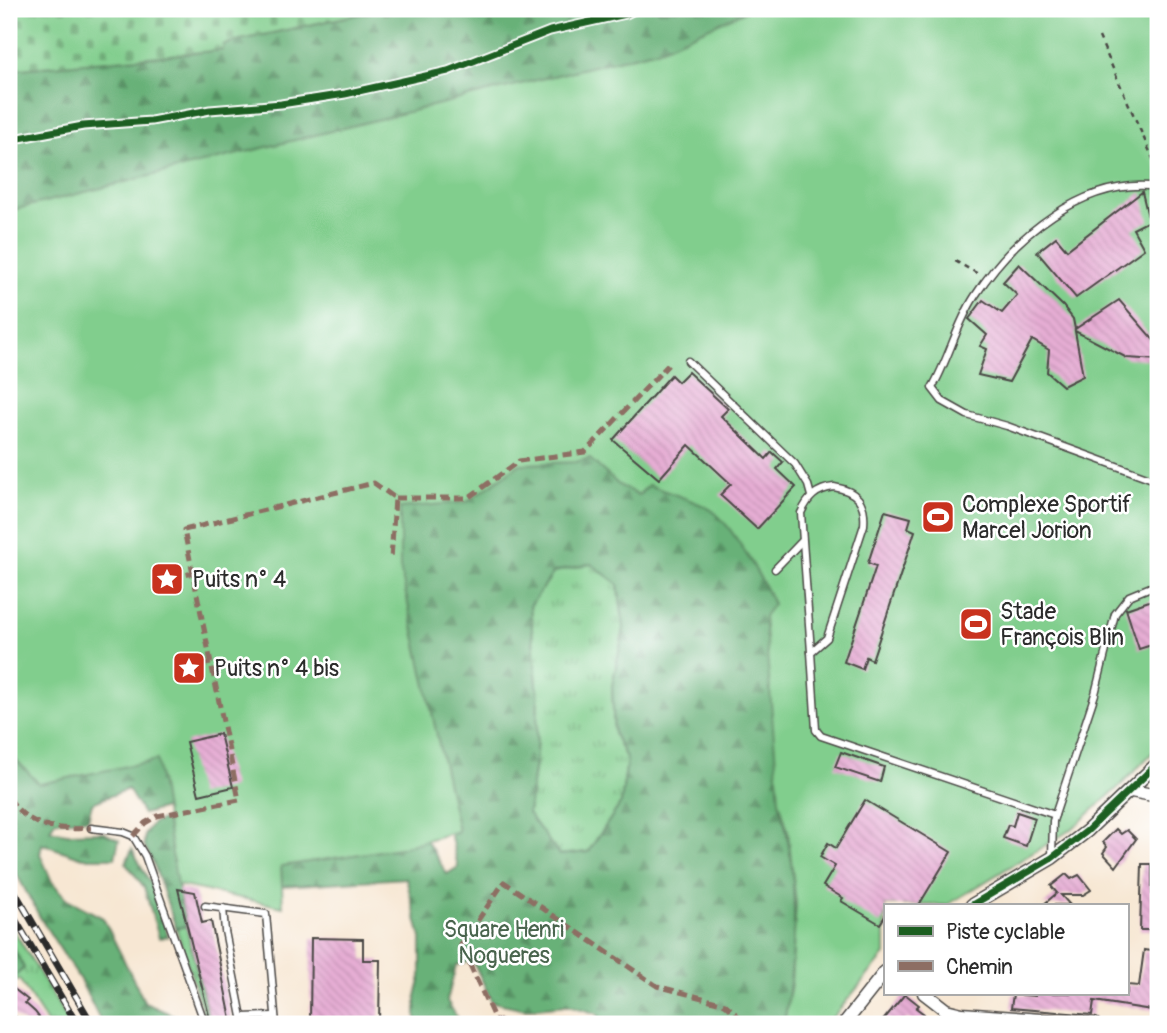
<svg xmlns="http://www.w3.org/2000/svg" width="1167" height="1033" viewBox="0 0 1167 1033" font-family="Pangolin,sans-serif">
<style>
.grass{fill:url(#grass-tufts);stroke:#567c5c;stroke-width:2}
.forest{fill:url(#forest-firs);stroke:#4a6e52;stroke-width:2;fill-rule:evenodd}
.cemetery{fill:url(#cemetery-stones);stroke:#567c5c;stroke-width:2}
.pitch{fill:#81ce8d;stroke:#567c5c;stroke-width:2}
.building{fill:url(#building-back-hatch)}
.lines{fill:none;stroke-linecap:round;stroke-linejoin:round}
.lane-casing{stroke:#4a4744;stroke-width:9}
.street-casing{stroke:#4a4744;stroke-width:15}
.path{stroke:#4a4744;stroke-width:2.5;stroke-dasharray:5 5;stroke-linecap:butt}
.lane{stroke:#fff;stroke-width:6}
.street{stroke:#fff;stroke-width:12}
.rail-casing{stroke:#2b2b2b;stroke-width:7}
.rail{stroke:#fff;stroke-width:4.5;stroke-dasharray:13;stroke-linecap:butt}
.quiet{stroke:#8d6e63;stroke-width:5;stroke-dasharray:10 5;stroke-linecap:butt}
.cycleway-casing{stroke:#fff;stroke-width:11}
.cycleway{stroke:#1b5e20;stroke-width:7}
.labels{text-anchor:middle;stroke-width:5;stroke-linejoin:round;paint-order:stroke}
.poi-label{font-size:23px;fill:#2b2b2b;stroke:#fff;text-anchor:start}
.park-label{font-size:23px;fill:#49644d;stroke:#fff}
</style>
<defs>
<pattern id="grass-tufts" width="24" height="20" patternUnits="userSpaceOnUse" patternTransform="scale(1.75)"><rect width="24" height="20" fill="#81ce8d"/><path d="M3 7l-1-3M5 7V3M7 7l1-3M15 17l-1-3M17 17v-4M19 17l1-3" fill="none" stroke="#6aa773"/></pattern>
<pattern id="forest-firs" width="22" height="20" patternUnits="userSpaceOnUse" patternTransform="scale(1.75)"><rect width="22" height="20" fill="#68b178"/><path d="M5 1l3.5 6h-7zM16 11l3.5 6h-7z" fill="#569063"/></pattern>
<pattern id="cemetery-stones" width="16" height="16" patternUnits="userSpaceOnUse" patternTransform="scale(1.75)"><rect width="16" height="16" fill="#81ce8d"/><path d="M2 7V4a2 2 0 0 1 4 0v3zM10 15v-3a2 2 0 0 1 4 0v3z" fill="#6aa773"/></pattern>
<pattern id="building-back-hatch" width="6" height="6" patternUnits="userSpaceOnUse" patternTransform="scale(1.75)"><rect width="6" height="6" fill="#e6add4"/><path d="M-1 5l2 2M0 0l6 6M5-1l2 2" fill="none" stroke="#c595b6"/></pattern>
</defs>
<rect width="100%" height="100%" fill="#fff"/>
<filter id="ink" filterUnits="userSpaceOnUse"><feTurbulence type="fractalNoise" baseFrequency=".0143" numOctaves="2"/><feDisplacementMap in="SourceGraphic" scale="14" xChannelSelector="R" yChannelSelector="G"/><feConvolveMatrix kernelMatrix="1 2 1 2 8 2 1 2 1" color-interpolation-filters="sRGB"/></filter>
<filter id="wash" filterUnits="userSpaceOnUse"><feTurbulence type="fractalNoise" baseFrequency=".00686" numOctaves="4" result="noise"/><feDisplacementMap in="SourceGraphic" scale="28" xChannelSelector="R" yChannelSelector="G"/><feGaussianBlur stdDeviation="1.57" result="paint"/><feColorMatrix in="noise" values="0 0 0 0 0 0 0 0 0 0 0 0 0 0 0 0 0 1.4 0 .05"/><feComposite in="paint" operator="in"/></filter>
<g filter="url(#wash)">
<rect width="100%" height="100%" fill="#f7e7d3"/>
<g class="grass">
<path d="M 591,563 L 618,584 L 624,628 L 612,686 L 614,734 L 627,760 L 621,803 L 588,852 L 559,855 L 528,813 L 536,755 L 538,696 L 530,606 L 554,572 Z"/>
<path d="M 9,922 L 70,1024 L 48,1024 L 19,979 L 17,981 L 13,978 L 24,968 L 9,940 Z"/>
<path d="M 186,926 L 210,1024 L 207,1024 L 176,928 Z"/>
</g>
<g class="forest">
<path d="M 383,9 L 384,14 L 399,9 L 768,9 L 658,50 L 9,211 L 9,70 L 223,50 L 223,45 L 240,40 Z"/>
<path d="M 589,458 L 619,485 L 639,495 L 649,485 C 669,493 691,499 710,509 C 731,522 763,581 773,604 L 779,800 C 800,874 797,950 784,1024 L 601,1024 L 598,1014 L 568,1005 L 525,1009 L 492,1002 L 473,961 L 456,965 L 447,1001 L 461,1024 L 416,1024 L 416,996 L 421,977 L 421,938 L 406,878 L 282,886 L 281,866 L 399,848 L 426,840 L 447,874 L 458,867 L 450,833 L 458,831 L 400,568 L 400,507 L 467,502 L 520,464 L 576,462 ZM 591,564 L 618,584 L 624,628 L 612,686 L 614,734 L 627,760 L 621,803 L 588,852 L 559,855 L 528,813 L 536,755 L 538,696 L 530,606 L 554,572 Z"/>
<path d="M 9,752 L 40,784 L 157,759 L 165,808 L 143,814 L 128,789 L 92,803 L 88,819 L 55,821 L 50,830 L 67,833 L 102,832 L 119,840 L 115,858 L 83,858 L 42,844 L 40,854 L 52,882 L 67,899 L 103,918 L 145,1003 L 175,1016 L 173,1024 L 102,1024 L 80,980 L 42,921 L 9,860 Z"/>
<path d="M 166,819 L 186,926 L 176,928 L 153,862 L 144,845 L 145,833 L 153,823 Z"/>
<path d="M 132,849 L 155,892 L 168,937 L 159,938 L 144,887 L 126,863 Z"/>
<path d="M 9,940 L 24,968 L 13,978 L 9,977 Z"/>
</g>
<path class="cemetery" d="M 9,9 L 399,9 L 384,14 L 382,9 L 240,40 L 223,45 L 223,50 L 9,70 Z"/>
<path class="pitch" d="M 750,9 L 1158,9 L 1158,747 L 1122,784 L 1072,829 L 947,905 L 885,905 L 885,955 L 827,1024 L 784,1024 L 791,984 L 796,904 L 788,831 L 779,800 L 764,616 L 773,604 C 763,581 731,522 710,509 C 692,499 669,493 649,485 L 638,495 L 619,485 L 589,458 L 576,462 L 520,464 L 467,502 L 400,508 L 400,568 L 458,831 L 399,848 L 281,866 L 283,907 L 177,885 L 157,760 L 39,784 L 9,752 L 9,211 L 658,50 Z"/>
<g id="blocks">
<g class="building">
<path d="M 1142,192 L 1149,221 L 1133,229 L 1144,249 L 1076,298 L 1037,252 L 1056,237 L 1067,250 Z"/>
<path d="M 1019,264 L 1063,306 L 1073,319 L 1075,329 L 1119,300 L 1158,345 L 1158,360 L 1127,358 L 1075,331 L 1083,376 L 1063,386 L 1047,372 L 1049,350 L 1032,340 L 1009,382 L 978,375 L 987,349 L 980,346 L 987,335 L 969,319 L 983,300 L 1002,313 L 1017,295 L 1003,282 Z"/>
<path d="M 688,372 L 728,409 L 721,416 L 766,459 L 772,452 L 783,462 L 777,469 L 796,487 L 757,529 L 720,495 L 731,484 L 689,445 L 659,479 L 613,440 L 671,375 L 678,382 Z"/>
<path d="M 885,511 L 911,518 L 908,528 L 915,531 L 872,660 L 866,657 L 862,669 L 844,662 L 876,566 L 868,563 Z"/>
<path d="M 1158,598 L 1158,643 L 1139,649 L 1126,609 Z"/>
<path d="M 220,734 L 233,787 L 199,795 L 186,742 Z"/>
<path d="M 841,752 L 884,767 L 880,782 L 835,767 Z"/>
<path d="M 865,800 L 951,852 L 919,905 L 885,905 L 885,916 L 880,924 L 841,901 L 843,898 L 823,886 L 835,866 L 820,857 L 828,843 L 836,848 Z"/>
<path d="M 1017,812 L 1035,818 L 1026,846 L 1003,838 L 1008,825 L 1013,826 Z"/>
<path d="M 1116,829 L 1121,834 L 1127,830 L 1136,839 L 1116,867 L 1103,853 L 1107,847 L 1103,842 Z"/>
<path d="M 1142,864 L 1152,864 L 1152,930 L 1140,930 Z"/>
<path d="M 1066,874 L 1071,879 L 1079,875 L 1091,890 L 1083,895 L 1061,895 L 1070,905 L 1043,905 L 1057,893 L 1051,886 Z"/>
<path d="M 178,889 L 195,892 L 202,923 L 211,921 L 232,1024 L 211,1024 Z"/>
<path d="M 311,938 L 363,939 L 363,960 L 380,960 L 379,1024 L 310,1024 Z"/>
<path d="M 1144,950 L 1158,952 L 1158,1011 L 1094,1001 L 1092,1015 L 1011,1008 L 1013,994 L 1035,996 L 1035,993 L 1127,993 L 1127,985 L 1139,986 Z"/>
<path d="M 9,985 L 28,1000 L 25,1003 L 35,1012 L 44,1024 L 25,1024 L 9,1012 Z"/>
<path d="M 905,994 L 919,1005 L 916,1008 L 924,1014 L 928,1024 L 915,1024 L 907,1019 L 903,1024 L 880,1024 Z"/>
</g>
</g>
</g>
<g filter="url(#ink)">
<use href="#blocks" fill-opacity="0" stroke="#4a4744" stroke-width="2"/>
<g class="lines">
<defs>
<g id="lane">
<path d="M 1158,187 C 1084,177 1013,237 975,296 C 956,325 949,359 932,388 L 942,401 L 967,415 L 1007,426 L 1158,481"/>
<path d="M 688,361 L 795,464 L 808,485 L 811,496"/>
<path d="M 834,487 C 857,491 866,502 864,525 L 827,638 L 811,652 L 801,513 C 808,498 816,489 834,487 Z"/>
<path d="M 775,569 L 802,541"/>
<path d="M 811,652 L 816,730 L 821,736 L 1055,815"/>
<path d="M 91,828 L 123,832 L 133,836 L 145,856 L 205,1024"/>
<path d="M 1052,856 L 1053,821 L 1095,694 L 1115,614 L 1129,596 L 1158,584"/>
<path d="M 205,906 L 266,914 L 276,1024"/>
<path d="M 223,908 L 225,931 L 242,1017 L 274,1016"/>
</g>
<g id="street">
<path d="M 1131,791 L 1158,796"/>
<path d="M 972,905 L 1052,858 L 1087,831 L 1158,763"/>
<path d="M 924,993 L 946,1010 L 962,1014 L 1094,1024"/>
<path d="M 844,1024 L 885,972"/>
</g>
</defs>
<use href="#lane" class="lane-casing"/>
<use href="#street" class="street-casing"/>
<g class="path">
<path d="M 1099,37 L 1158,170"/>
<path d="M 955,261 L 980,275"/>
</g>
<use href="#lane" class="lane"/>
<use href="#street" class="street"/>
<defs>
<g id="rail">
<path d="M 9,882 L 92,1024"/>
<path d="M 9,909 L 77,1024"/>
</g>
</defs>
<use href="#rail" class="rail-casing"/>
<use href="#rail" class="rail"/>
<g class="quiet">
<path d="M 395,498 L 468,498 L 519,461 L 585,452 L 668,365"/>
<path d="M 172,578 L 193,573"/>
<path d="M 191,667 L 211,663"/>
<path d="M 9,797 C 27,829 59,830 91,828"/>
<path d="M 133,836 L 145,823 L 157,816 L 239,800 L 184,530 L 374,483 L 395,498 L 391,560"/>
<path d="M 518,1024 L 495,1020 L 461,945 L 504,882 L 657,986 L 725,1004 L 747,1024"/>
</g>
<defs>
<g id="cycleway">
<path d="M 9,140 L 83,126 L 151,121 L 210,110 L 281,104 L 345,94 L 448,71 L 550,31 L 626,14 L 636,9"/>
<path d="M 972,905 L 1052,858 L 1087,831 L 1158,763"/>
</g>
</defs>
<use href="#cycleway" class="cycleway-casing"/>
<use href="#cycleway" class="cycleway"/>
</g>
</g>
<defs>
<symbol id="stadium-square" viewBox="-11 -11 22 22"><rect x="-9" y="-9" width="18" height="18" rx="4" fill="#c8321e" stroke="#fff"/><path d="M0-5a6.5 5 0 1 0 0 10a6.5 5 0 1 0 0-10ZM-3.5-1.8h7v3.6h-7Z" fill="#fff"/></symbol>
<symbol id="sight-square" viewBox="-11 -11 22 22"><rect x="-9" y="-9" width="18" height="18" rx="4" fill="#c8321e" stroke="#fff"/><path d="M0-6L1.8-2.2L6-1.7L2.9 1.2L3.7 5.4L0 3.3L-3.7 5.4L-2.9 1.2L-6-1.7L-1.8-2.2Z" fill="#fff"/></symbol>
</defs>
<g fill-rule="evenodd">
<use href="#stadium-square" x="919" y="498" width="38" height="38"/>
<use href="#sight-square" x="148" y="560" width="38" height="38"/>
<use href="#stadium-square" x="957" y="605" width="38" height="38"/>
<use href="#sight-square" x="170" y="649" width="38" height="38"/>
</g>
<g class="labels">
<g class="poi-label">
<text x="962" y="512">Complexe Sportif<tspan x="962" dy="26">Marcel Jorion</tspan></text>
<text x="192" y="587">Puits n° 4</text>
<text x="1000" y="619">Stade<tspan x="1000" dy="26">François Blin</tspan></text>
<text x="214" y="676">Puits n° 4 bis</text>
</g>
<g class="park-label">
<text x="504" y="937">Square Henri<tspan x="504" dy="26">Nogueres</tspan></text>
</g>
</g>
<rect width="1167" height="1033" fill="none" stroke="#fff" stroke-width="35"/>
<rect x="884" y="904" width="245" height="91" fill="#ffffff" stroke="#aaaaaa" stroke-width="2"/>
<rect x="898" y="926" width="35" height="10" fill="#1b5e20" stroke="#aaaaaa" stroke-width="2"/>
<text x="946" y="939" font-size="21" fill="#2b2b2b">Piste cyclable</text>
<rect x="898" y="961" width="35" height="10" fill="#8d6e63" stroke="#aaaaaa" stroke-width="2"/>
<text x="946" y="974" font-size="21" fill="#2b2b2b">Chemin</text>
</svg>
